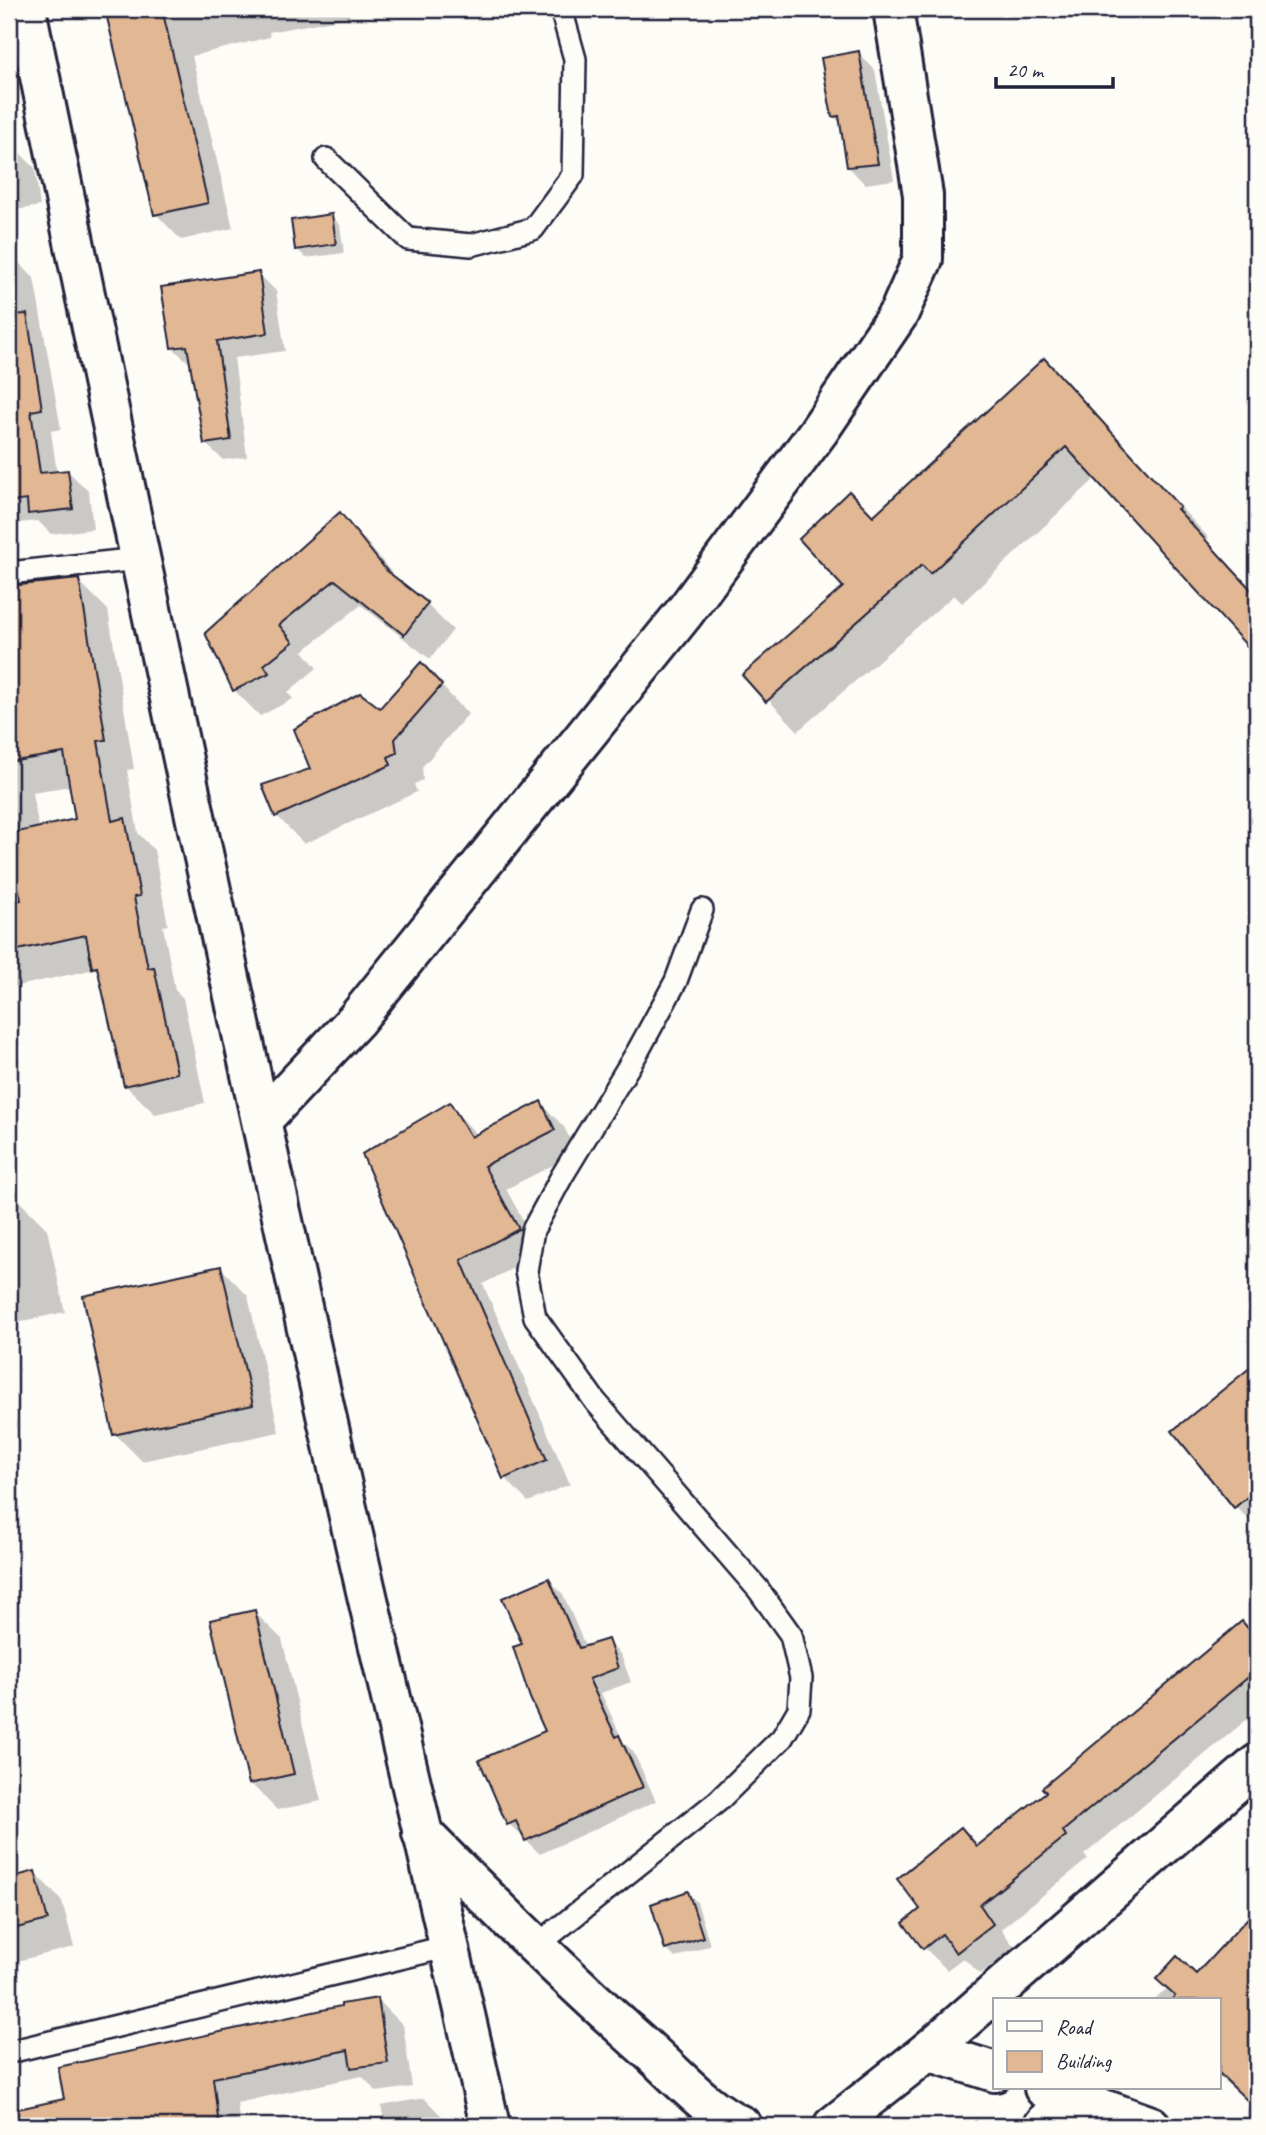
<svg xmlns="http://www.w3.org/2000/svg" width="1266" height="2135" viewBox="0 0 1266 2135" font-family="Caveat,sans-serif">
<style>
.shadow{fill:#0003;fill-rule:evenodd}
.building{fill:#e2b793;stroke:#22223b;stroke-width:2}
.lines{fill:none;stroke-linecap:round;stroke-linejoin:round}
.lane-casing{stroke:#22223b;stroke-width:26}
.street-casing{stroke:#22223b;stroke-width:44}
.lane{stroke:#fdfcf7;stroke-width:21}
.street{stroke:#fdfcf7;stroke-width:38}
</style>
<rect width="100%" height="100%" fill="#fdfcf7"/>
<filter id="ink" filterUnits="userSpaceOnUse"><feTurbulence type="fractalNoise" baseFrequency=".0143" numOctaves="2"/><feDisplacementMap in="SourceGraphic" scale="14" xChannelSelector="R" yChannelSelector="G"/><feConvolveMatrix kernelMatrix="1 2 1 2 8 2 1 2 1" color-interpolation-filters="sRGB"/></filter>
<g filter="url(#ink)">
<g class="shadow">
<path d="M 107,9 L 348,9 L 350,17 L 269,32 L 270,37 L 192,56 L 233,228 L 181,240 L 156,214 Z"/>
<path d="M 858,53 L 875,70 L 894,180 L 865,184 L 848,167 L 843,125 L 834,117 Z"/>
<path d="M 14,147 L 35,168 L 40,206 L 9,211 L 9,148 Z"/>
<path d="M 331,216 L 340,225 L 344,253 L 306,258 L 297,249 Z"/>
<path d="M 13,257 L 34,278 L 61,429 L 51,431 L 57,473 L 68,471 L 89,492 L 93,529 L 51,534 L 38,521 L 9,524 L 9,258 Z"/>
<path d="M 258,273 L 276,291 L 285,351 L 234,358 L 247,457 L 223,460 L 205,443 L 192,365 L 172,348 Z"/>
<path d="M 1044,360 L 1209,538 L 1206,541 L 1257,596 L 1257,654 L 1096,478 L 962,603 L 954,595 L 798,731 L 745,675 L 846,587 L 873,518 Z"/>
<path d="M 340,515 L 365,540 L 400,583 L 427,605 L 453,630 L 430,659 L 361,605 L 303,651 L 317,668 L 288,692 L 293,699 L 260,716 L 234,690 Z"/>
<path d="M 78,580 L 108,610 L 134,769 L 127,770 L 138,833 L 154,850 L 168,925 L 163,926 L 175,990 L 183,998 L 205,1103 L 155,1114 L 125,1085 L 101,975 L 95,969 L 9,988 L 9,905 L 23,902 L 13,855 L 9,856 L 9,586 ZM 71,786 L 77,820 L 39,829 L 32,792 Z"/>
<path d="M 421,664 L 468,714 L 422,767 L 423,780 L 414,784 L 417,792 L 304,844 L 277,816 L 265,786 L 312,770 L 380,711 Z"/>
<path d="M 541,1103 L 564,1127 L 577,1153 L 506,1189 L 541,1253 L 483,1284 L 570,1484 L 528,1502 L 505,1478 L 364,1154 L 449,1104 L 477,1135 Z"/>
<path d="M 20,1202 L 47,1229 L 65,1312 L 9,1324 L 9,1205 Z"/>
<path d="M 221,1268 L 248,1296 L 279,1432 L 142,1461 L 115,1434 Z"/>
<path d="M 1257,1365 L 1257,1522 L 1254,1525 L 1236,1507 L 1174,1431 Z"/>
<path d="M 549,1580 L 563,1594 L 586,1648 L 607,1641 L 621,1655 L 631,1682 L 601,1693 L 624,1743 L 633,1751 L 656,1801 L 540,1854 L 509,1824 L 548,1732 L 524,1645 Z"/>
<path d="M 254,1612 L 282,1639 L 321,1801 L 277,1810 L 250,1783 Z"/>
<path d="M 1242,1623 L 1257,1638 L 1257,1711 L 1084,1855 L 1088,1859 L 1001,1929 L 1015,1948 L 980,1974 L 963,1958 L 947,1970 L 925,1948 L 906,1923 L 923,1910 L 960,1829 L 979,1847 L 1048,1793 Z"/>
<path d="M 35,1873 L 62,1901 L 74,1947 L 9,1963 L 9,1880 Z"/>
<path d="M 688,1893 L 697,1902 L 710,1945 L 675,1958 L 666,1949 Z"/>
<path d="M 1257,1910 L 1257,2108 L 1219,2077 L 1219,2000 L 1154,2000 L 1168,1988 L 1196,1976 Z"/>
<path d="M 378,2000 L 403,2025 L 412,2087 L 377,2092 L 362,2076 L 237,2103 L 240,2126 L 36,2126 L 31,2108 L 66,2100 Z"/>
<path d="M 424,2098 L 448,2122 L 449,2126 L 381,2126 L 385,2125 L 381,2106 Z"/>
</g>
<g class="building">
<path d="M 105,9 L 162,9 L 208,203 L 154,215 Z"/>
<path d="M 859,51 L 878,164 L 847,167 L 839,116 L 832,117 L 821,58 Z"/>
<path d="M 332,214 L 336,244 L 295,250 L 291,220 Z"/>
<path d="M 259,272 L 268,333 L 217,341 L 231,440 L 204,444 L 187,346 L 171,348 L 161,287 Z"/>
<path d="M 27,314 L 42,409 L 31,411 L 40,473 L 68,470 L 73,509 L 28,514 L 27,500 L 9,502 L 9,315 Z"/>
<path d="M 1044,358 L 1180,507 L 1177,509 L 1257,596 L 1257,657 L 1066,447 L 930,574 L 922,565 L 766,702 L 742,675 L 843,587 L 799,539 L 849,491 L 873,516 Z"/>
<path d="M 340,512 L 387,571 L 428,603 L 404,635 L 335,580 L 279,625 L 293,642 L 264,665 L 269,673 L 233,691 L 205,633 Z"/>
<path d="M 79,579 L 106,740 L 98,741 L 112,821 L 125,818 L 140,896 L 134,897 L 148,968 L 154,967 L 177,1073 L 124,1086 L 97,967 L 92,968 L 86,935 L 9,952 L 9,903 L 21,900 L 9,845 L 9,834 L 75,819 L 64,753 L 9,762 L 9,586 Z"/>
<path d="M 421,662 L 442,685 L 395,739 L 397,753 L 388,757 L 391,765 L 275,817 L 262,785 L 310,769 L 294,729 L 360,693 L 380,708 Z"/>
<path d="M 541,1101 L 555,1130 L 484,1166 L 519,1229 L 461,1260 L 547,1460 L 503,1479 L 362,1154 L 450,1102 L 471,1137 Z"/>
<path d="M 221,1266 L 253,1405 L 113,1435 L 83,1296 Z"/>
<path d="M 1257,1362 L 1257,1489 L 1234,1508 L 1172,1431 Z"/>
<path d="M 549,1578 L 579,1648 L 608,1639 L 618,1668 L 589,1679 L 616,1737 L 619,1735 L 643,1787 L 525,1841 L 516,1821 L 507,1825 L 479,1760 L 545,1731 L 530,1698 L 513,1647 L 522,1644 L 502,1598 Z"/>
<path d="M 255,1610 L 294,1774 L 249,1784 L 210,1620 Z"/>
<path d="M 1242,1621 L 1257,1639 L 1257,1670 L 1063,1831 L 1066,1836 L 980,1905 L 993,1924 L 956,1953 L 942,1934 L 923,1949 L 903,1923 L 920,1909 L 897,1879 L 961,1827 L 977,1846 L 1046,1792 L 1042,1788 Z"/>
<path d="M 35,1871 L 48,1920 L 9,1930 L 9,1878 Z"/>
<path d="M 688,1891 L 703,1937 L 665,1950 L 651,1904 Z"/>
<path d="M 1257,1908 L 1257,2110 L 1219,2073 L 1219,2000 L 1171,2000 L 1175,1996 L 1156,1979 L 1177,1956 L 1196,1974 Z"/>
<path d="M 378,1998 L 388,2063 L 351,2068 L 348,2050 L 213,2078 L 219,2126 L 9,2126 L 9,2111 L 64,2099 L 58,2067 L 341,2006 L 341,2004 Z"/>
</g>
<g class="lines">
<defs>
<g id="lane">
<path d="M 326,159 L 408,239 L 471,245 L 533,229 L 573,175 L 575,59 L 561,9"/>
<path d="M 9,573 L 139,559"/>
<path d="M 535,1947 L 718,1801 L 782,1738 L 799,1709 L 801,1678 L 791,1635 L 758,1589 L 595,1401 L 535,1317 L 526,1271 L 533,1230 L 562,1176 L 638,1051 L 676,981 L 702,910"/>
<path d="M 9,2052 L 450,1946"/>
</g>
<g id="street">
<path d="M 26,9 C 126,496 229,983 338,1468 C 387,1688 442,1906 490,2126"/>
<path d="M 262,1120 L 356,1020 L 684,613 L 818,432 L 899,313 L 923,259 L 923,195 L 893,9"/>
<path d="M 422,1833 C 495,1907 569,1980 647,2049 C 677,2076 706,2109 742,2126"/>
<path d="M 928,2051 L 995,2072"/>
<path d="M 1044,2088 L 1151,2126"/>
<path d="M 833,2126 L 928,2051 L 1257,1764"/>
<path d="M 1043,2126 L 1068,2095"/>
</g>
</defs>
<use href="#lane" class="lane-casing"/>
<use href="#street" class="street-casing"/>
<use href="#lane" class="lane"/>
<use href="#street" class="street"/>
</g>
</g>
<rect width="1266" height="2135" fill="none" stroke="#fdfcf7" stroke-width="35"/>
<rect x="18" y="18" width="1231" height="2100" fill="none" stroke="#22223b" stroke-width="2.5" filter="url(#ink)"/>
<rect x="993" y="1998" width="228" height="91" fill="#fdfcf7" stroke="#a5a5ac" stroke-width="2"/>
<rect x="1007" y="2021" width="35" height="10" fill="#fdfcf7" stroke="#a5a5ac" stroke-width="2"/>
<text x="1056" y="2034" font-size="21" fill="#22223b">Road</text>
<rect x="1007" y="2051" width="35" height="21" fill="#e2b793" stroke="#a5a5ac" stroke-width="2"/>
<text x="1056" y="2068" font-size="21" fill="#22223b">Building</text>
<path d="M996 77v10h117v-10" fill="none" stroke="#22223b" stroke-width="3.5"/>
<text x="1007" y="77" font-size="21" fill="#22223b" stroke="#fdfcf7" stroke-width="5" paint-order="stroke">20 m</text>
</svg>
